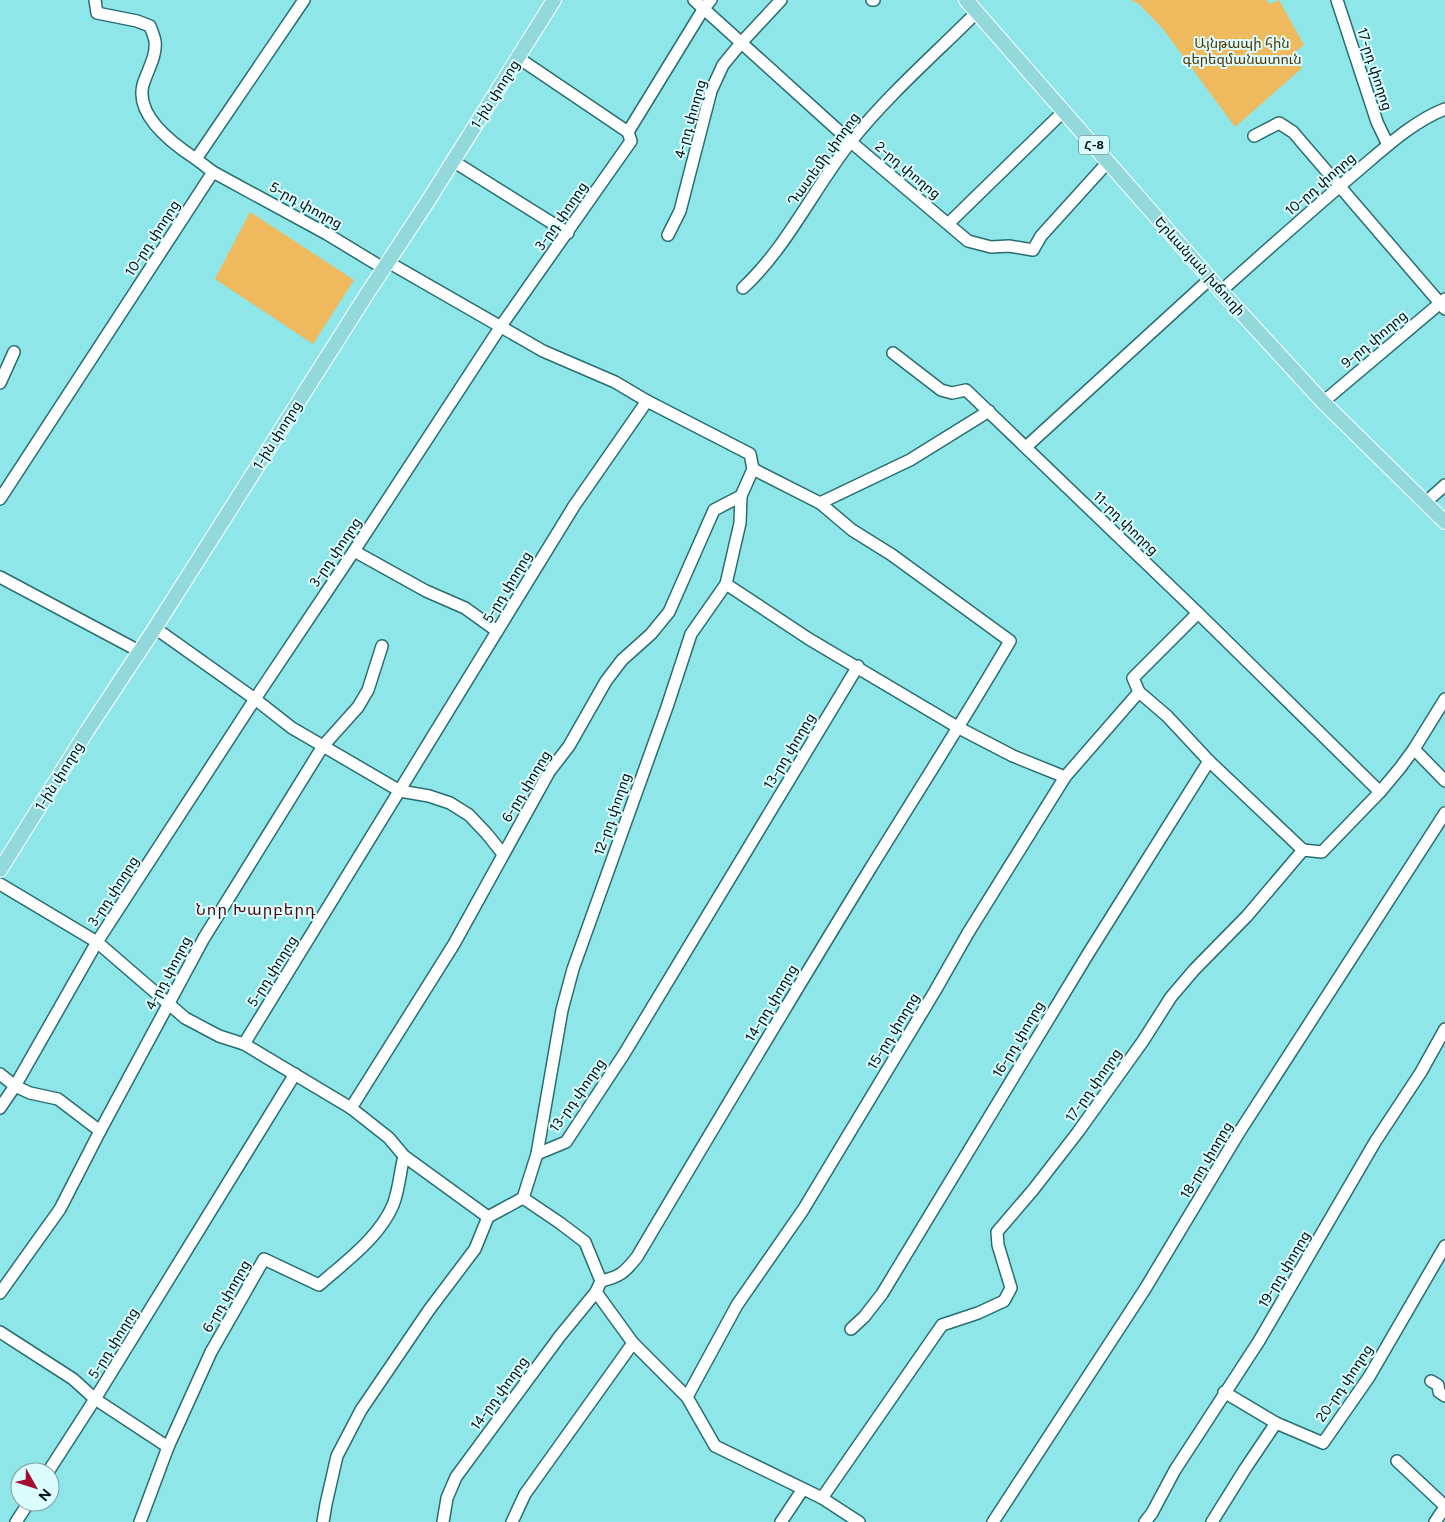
<svg xmlns="http://www.w3.org/2000/svg" width="1445" height="1522" viewBox="0 0 1445 1522" font-family="Figtree,'Noto Sans Armenian',sans-serif">
<style>
.green{fill:#efb95d}
.lines{fill:none;stroke-linecap:round;stroke-linejoin:round}
.minor-casing{stroke:#296d70;stroke-width:14}
.major-casing{stroke:#fff;stroke-width:16}
.minor{stroke:#fff;stroke-width:11}
.major{stroke:#93d8da;stroke-width:14}
.labels{text-anchor:middle;stroke-width:4;stroke-linejoin:round;paint-order:stroke}
.shield{fill:#dcfdfe;stroke:#425657;stroke-width:1}
.shield-label{font-size:12px;font-weight:bold;fill:#000f10}
.park-label{font-size:14px;fill:#4f3501;stroke:#dcfdfe}
.street-label{font-size:14px;fill:#000f10;stroke:#dcfdfe}
.quarter-label{font-size:16px;letter-spacing:1px;fill:#500a15;stroke:#dcfdfe}
</style>
<rect width="100%" height="100%" fill="#8ee6e9"/>
<g class="green">
<path d="M 1131,0 L 1266,0 L 1270,4 L 1279,0 L 1304,45 L 1293,53 L 1302,68 L 1235,127 L 1163,29 L 1139,4 Z"/>
<path d="M 250,212 L 354,280 L 313,344 L 215,279 Z"/>
</g>
<g class="lines">
<defs>
<g id="minor">
<path d="M 95,0 L 97,13 L 137,21 L 150,26 C 152,31 154,36 155,41 C 157,56 147,71 143,85 C 135,116 173,144 196,159"/>
<path d="M 304,0 L 196,159 L 213,172 L 327,234 L 383,268"/>
<path d="M 694,0 L 851,142 L 968,241 L 991,247 L 1009,246 L 1033,250 L 1041,236 L 1108,162"/>
<path d="M 872,0 L 874,0"/>
<path d="M 1337,0 L 1377,122 L 1388,145"/>
<path d="M 628,132 L 704,8 L 711,0"/>
<path d="M 1254,136 L 1279,123 L 1293,132 L 1445,309"/>
<path d="M 453,161 L 568,233"/>
<path d="M 949,223 L 1064,111"/>
<path d="M 668,235 L 680,211 L 711,91 L 723,65 L 741,43 L 781,0"/>
<path d="M 743,288 C 788,246 814,188 852,140 C 889,94 935,54 977,12"/>
<path d="M 1221,291 C 1267,250 1314,208 1361,168 C 1387,146 1414,121 1445,109"/>
<path d="M 893,353 L 941,390 L 952,393 L 966,390 L 1198,613 L 1380,792"/>
<path d="M 0,383 L 14,352"/>
<path d="M 1323,402 L 1445,299"/>
<path d="M 1026,447 L 1211,278"/>
<path d="M 0,499 L 213,172"/>
<path d="M 820,503 L 910,460 L 989,411"/>
<path d="M 1425,503 L 1445,485"/>
<path d="M 354,551 L 426,591 L 465,608 L 497,631"/>
<path d="M 0,577 L 139,651"/>
<path d="M 726,584 L 809,639 L 959,728 L 1013,756 L 1065,777"/>
<path d="M 1198,613 L 1133,678 L 1139,692 L 1167,716 L 1209,761 L 1303,850"/>
<path d="M 155,628 L 255,699 L 292,728 L 323,746 L 400,791 L 429,796 L 450,803 L 469,815 L 487,834 L 503,854"/>
<path d="M 1414,749 L 1445,781"/>
<path d="M 1303,850 L 1322,852 L 1380,792 L 1400,768 L 1414,749 L 1445,699"/>
<path d="M 0,884 L 97,942 L 185,1018 L 219,1036 L 244,1044 L 351,1108 L 389,1138 L 404,1156 L 488,1217"/>
<path d="M 244,1044 L 574,506 L 647,401 L 615,382 L 543,351 L 388,262"/>
<path d="M 0,1074 L 15,1086 L 30,1093 L 58,1099 L 100,1131"/>
<path d="M 0,1108 L 15,1086 L 97,942 L 255,699 L 354,551 L 501,326 L 631,141 L 628,132 L 517,57"/>
<path d="M 351,1108 L 454,944 L 549,772 L 569,746 L 606,681 L 622,660 L 651,634 L 669,612 L 714,510 L 741,496"/>
<path d="M 537,1154 L 566,1142 L 624,1054 L 858,666"/>
<path d="M 601,1281 C 620,1277 625,1272 637,1257 C 714,1127 791,998 870,869 C 917,793 965,718 1010,641 L 892,555 L 852,530 L 820,503 L 753,469"/>
<path d="M 596,1292 L 633,1343 L 687,1397 L 715,1446 L 822,1498 L 859,1522"/>
<path d="M 0,1293 L 60,1209 L 100,1131 L 204,938 L 323,746 L 358,707 L 368,690 L 382,646"/>
<path d="M 851,1329 L 864,1317 L 882,1294 L 1088,954 L 1209,761"/>
<path d="M 0,1332 L 73,1379 L 95,1399 L 168,1447"/>
<path d="M 1431,1381 L 1438,1385 L 1439,1392 L 1445,1396"/>
<path d="M 1224,1392 L 1276,1423"/>
<path d="M 687,1397 L 737,1305 L 803,1210 L 935,991 L 968,933 L 1065,777 L 1139,692"/>
<path d="M 1397,1461 L 1445,1506"/>
<path d="M 48,1472 L 95,1399 L 295,1074"/>
<path d="M 822,1498 L 942,1325 L 978,1313 L 1004,1301 L 1011,1288 L 998,1245 L 997,1232 L 1033,1190 L 1078,1132 L 1143,1041 L 1171,997 L 1194,970 L 1247,916 L 1303,850"/>
<path d="M 16,1522 L 29,1502"/>
<path d="M 140,1522 L 168,1447 L 211,1352 L 264,1259 L 319,1285 C 345,1262 379,1238 393,1205 C 399,1190 400,1172 404,1156"/>
<path d="M 323,1522 L 326,1504 L 337,1456 L 361,1410 L 429,1310 L 475,1249 L 488,1217 L 523,1198 L 537,1154 L 562,1010 L 573,969 L 667,707 L 691,634 L 726,584 L 740,523 L 741,496 L 753,469 L 750,454 L 647,401"/>
<path d="M 443,1522 L 447,1498 L 456,1477 L 560,1336 L 596,1292 L 601,1281 L 585,1242 L 560,1223 L 523,1198"/>
<path d="M 512,1522 L 525,1494 L 633,1343"/>
<path d="M 781,1522 L 803,1489"/>
<path d="M 993,1522 L 1145,1289 L 1240,1131 L 1445,813"/>
<path d="M 1145,1522 L 1152,1513 L 1175,1470 L 1259,1341 L 1375,1142 L 1421,1072 L 1445,1029"/>
<path d="M 1212,1522 L 1245,1469 L 1276,1423 L 1323,1443 L 1369,1377 L 1445,1246"/>
<path d="M 1435,1522 L 1445,1507"/>
</g>
<g id="major">
<path d="M 966,0 L 1221,291 L 1323,402 L 1445,522"/>
<path d="M 0,870 L 87,731 L 155,628 L 365,297 L 428,201 L 554,0"/>
</g>
</defs>
<use href="#minor" class="minor-casing"/>
<use href="#major" class="major-casing"/>
<use href="#minor" class="minor"/>
<use href="#major" class="major"/>
</g>
<g class="labels">
<rect class="shield" x="1079" y="135.5" width="30" height="19" rx="4"/>
<g class="shield-label">
<text x="1094" y="149">Հ-8</text>
</g>
<g class="park-label">
<text x="1242" y="48">Այնթապի հին<tspan x="1242" dy="16">գերեզմանատուն</tspan></text>
</g>
<g class="street-label">
<text transform="translate(1375 69) rotate(72)" y="5">17-րդ փողոց</text>
<text transform="translate(495 94) rotate(-58)" y="5">1-ին փողոց</text>
<text transform="translate(690 119) rotate(-74)" y="5">4-րդ փողոց</text>
<text transform="translate(823 159) rotate(-54)" y="5">Դատեմի փողոց</text>
<text transform="translate(908 170) rotate(40)" y="5">2-րդ փողոց</text>
<text transform="translate(1320 184) rotate(-41)" y="5">10-րդ փողոց</text>
<text transform="translate(306 205) rotate(29)" y="5">5-րդ փողոց</text>
<text transform="translate(561 216) rotate(-55)" y="5">3-րդ փողոց</text>
<text transform="translate(152 238) rotate(-57)" y="5">10-րդ փողոց</text>
<text transform="translate(1200 266) rotate(48)" y="5">Երևանյան խճուղի</text>
<text transform="translate(1374 339) rotate(-40)" y="5">9-րդ փողոց</text>
<text transform="translate(277 435) rotate(-58)" y="5">1-ին փողոց</text>
<text transform="translate(1126 523) rotate(44)" y="5">11-րդ փողոց</text>
<text transform="translate(335 552) rotate(-56)" y="5">3-րդ փողոց</text>
<text transform="translate(507 587) rotate(-59)" y="5">5-րդ փողոց</text>
<text transform="translate(789 751) rotate(-59)" y="5">13-րդ փողոց</text>
<text transform="translate(59 776) rotate(-58)" y="5">1-ին փողոց</text>
<text transform="translate(526 786) rotate(-59)" y="5">6-րդ փողոց</text>
<text transform="translate(612 814) rotate(-71)" y="5">12-րդ փողոց</text>
<text transform="translate(113 891) rotate(-57)" y="5">3-րդ փողոց</text>
<text transform="translate(272 971) rotate(-58)" y="5">5-րդ փողոց</text>
<text transform="translate(168 973) rotate(-62)" y="5">4-րդ փողոց</text>
<text transform="translate(771 1003) rotate(-59)" y="5">14-րդ փողոց</text>
<text transform="translate(893 1031) rotate(-59)" y="5">15-րդ փողոց</text>
<text transform="translate(1018 1039) rotate(-59)" y="5">16-րդ փողոց</text>
<text transform="translate(1093 1085) rotate(-55)" y="5">17-րդ փողոց</text>
<text transform="translate(577 1095) rotate(-55)" y="5">13-րդ փողոց</text>
<text transform="translate(1206 1160) rotate(-59)" y="5">18-րդ փողոց</text>
<text transform="translate(1284 1269) rotate(-59)" y="5">19-րդ փողոց</text>
<text transform="translate(226 1296) rotate(-60)" y="5">6-րդ փողոց</text>
<text transform="translate(113 1343) rotate(-58)" y="5">5-րդ փողոց</text>
<text transform="translate(1344 1383) rotate(-56)" y="5">20-րդ փողոց</text>
<text transform="translate(499 1393) rotate(-54)" y="5">14-րդ փողոց</text>
</g>
<g class="quarter-label">
<text x="256" y="915">Նոր Խարբերդ</text>
</g>
</g>
<g transform="translate(35 1487) rotate(129)"><circle r="24" fill="#dcfdfe" stroke="#849e9f"/>
<path d="M0-4L9 19L0 12L-9 19Z" fill="#a60b2f"/>
<text y="-8" font-size="14" font-weight="bold" text-anchor="middle" fill="#000f10">N</text>
</g>
</svg>
